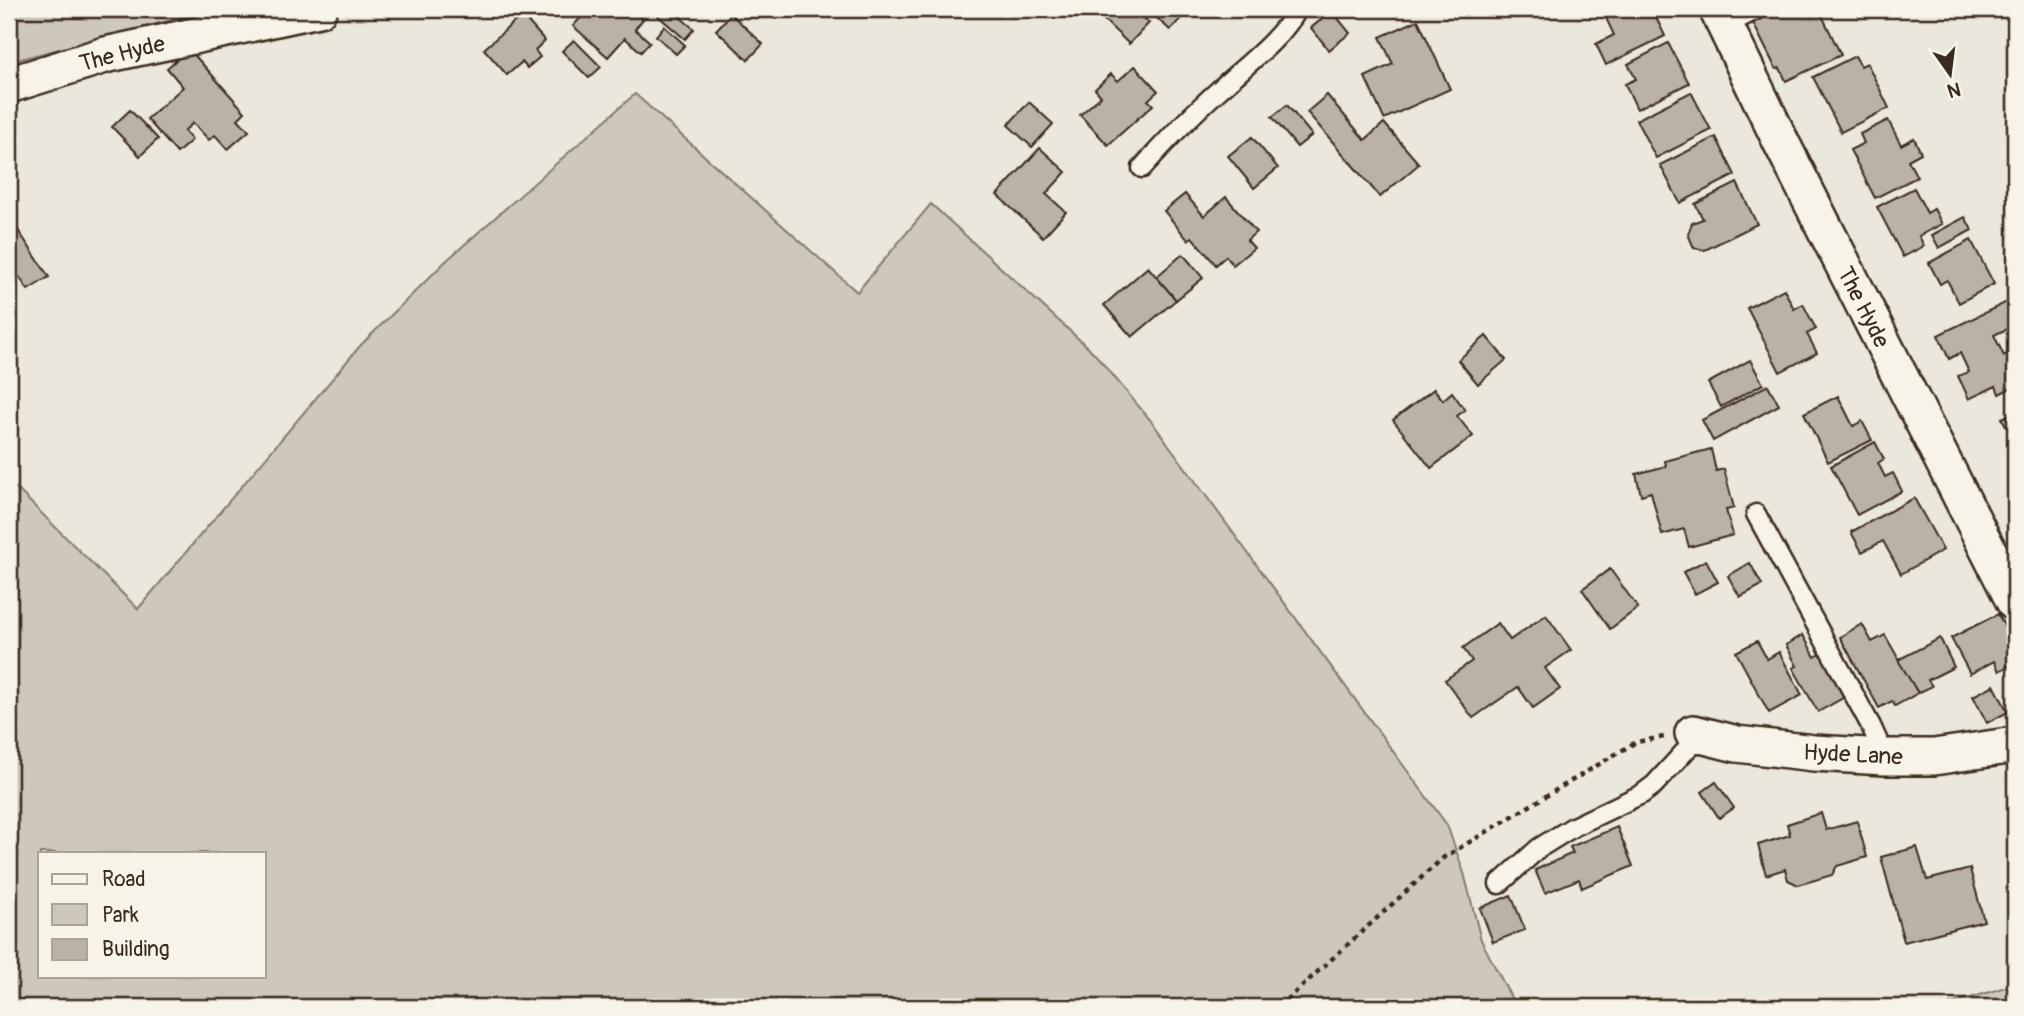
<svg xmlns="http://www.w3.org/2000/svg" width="2024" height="1016" viewBox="0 0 2024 1016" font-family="Pangolin,sans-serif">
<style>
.green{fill:#cec8bc;stroke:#84796d;stroke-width:2;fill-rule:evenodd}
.building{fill:#bab2a7;stroke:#3b2a1e;stroke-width:2}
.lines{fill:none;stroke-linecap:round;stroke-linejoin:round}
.lane-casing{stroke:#3b2a1e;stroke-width:23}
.street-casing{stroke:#3b2a1e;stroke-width:40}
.path{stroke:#3b2a1e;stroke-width:4.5;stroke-dasharray:5 5;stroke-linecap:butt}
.lane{stroke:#f7f3e8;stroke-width:18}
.street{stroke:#f7f3e8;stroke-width:35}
.labels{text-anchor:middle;stroke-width:5;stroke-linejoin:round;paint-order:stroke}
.street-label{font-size:23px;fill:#3b2a1e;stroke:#f7f3e8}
</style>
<rect width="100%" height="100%" fill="#ece7dc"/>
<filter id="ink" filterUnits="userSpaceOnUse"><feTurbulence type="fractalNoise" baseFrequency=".0143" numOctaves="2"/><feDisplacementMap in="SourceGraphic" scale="14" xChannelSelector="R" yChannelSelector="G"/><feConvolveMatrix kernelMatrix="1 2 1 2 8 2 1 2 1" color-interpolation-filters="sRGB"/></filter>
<g filter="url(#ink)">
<g class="green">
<path d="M 9,9 L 214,9 L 9,62 Z"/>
<path d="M 635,94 L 857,292 L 931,204 L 1094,353 L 1152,422 L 1447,825 L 1464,873 L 1481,940 L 1516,1007 L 9,1007 L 9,481 L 138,609 L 360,346 L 446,261 ZM 40,853 L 264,853 L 264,976 L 40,976 Z"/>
<path d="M 2015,984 L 2015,1007 L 1941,1007 Z"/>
</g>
<g class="building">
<path d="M 589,9 L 595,14 L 600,9 L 633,9 L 643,19 L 635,29 L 650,42 L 641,52 L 625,38 L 608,57 L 573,26 Z"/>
<path d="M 650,9 L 687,9 L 680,17 L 694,29 L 685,39 Z"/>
<path d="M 1111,9 L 1135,9 L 1149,23 L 1129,44 L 1102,18 Z"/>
<path d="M 1147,9 L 1190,9 L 1170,30 Z"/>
<path d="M 1619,9 L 1652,9 L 1665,36 L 1606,65 L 1596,44 L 1614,35 L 1605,16 Z"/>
<path d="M 1778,9 L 1802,9 L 1804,13 L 1812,9 L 1819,9 L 1841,55 L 1786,81 L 1780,68 L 1776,69 L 1752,21 Z"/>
<path d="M 1332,11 L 1350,33 L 1329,50 L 1311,28 Z"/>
<path d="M 731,14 L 763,44 L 748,60 L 716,30 Z"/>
<path d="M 522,15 L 545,41 L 535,50 L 540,57 L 527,68 L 522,62 L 507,75 L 484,49 Z"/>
<path d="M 1418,20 L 1450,89 L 1384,119 L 1365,77 L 1393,64 L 1380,37 Z"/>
<path d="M 664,26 L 685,45 L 676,54 L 656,36 Z"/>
<path d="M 574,40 L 601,67 L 589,78 L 562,51 Z"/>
<path d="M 1668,43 L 1689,83 L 1637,109 L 1625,84 L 1636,79 L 1628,64 Z"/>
<path d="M 189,49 L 245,112 L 238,119 L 249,131 L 228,149 L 215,135 L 209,140 L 193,123 L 184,131 L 192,140 L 177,153 L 147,119 L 183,87 L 167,68 Z"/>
<path d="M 1855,56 L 1861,66 L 1867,63 L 1889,108 L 1841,132 L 1813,77 Z"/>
<path d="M 1135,66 L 1158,91 L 1148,100 L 1153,105 L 1108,145 L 1080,115 L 1101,96 L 1095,89 L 1111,74 L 1118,81 Z"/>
<path d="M 1691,92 L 1711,130 L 1656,158 L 1636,120 Z"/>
<path d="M 1327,95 L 1365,140 L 1384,123 L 1419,164 L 1380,197 L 1307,112 Z"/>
<path d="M 1029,102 L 1053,124 L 1032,147 L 1008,125 Z"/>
<path d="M 1287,105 L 1312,135 L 1297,147 L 1272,117 Z"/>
<path d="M 130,110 L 158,139 L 140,156 L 112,127 Z"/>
<path d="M 1888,120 L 1901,145 L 1914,138 L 1921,153 L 1908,160 L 1917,177 L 1875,198 L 1850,150 L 1864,143 L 1860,134 Z"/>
<path d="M 1252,137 L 1278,168 L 1254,188 L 1228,156 Z"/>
<path d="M 1716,137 L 1735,175 L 1680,203 L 1660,165 Z"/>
<path d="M 1040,148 L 1066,172 L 1046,194 L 1066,212 L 1043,237 L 997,195 Z"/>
<path d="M 1737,183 L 1757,224 L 1705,250 L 1694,248 L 1688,234 L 1692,223 L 1703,219 L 1695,204 Z"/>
<path d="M 1914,188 L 1927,213 L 1934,209 L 1942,224 L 1919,236 L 1924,246 L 1903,257 L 1877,207 Z"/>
<path d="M 1185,194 L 1204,216 L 1226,197 L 1256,232 L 1247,240 L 1254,248 L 1233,265 L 1226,256 L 1216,265 L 1192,237 L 1188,240 L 1164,211 Z"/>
<path d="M 1965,217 L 1972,230 L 1939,248 L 1932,235 Z"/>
<path d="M 12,221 L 49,277 L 28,290 L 14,269 L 9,273 L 9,223 Z"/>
<path d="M 1971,240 L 1994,284 L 1959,303 L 1947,280 L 1940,284 L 1929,263 Z"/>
<path d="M 1183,254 L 1203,278 L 1176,300 L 1156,277 Z"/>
<path d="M 1148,267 L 1176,300 L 1132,337 L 1104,305 Z"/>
<path d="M 1784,289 L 1794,309 L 1803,304 L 1816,329 L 1807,334 L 1817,353 L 1780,372 L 1747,308 Z"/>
<path d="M 2007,302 L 2015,319 L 2015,325 L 1994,335 L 2004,356 L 2015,350 L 2015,386 L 1999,394 L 1996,386 L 1969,399 L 1958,376 L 1969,372 L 1960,353 L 1949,359 L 1938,335 Z"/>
<path d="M 1486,336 L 1506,360 L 1478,384 L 1458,360 Z"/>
<path d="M 1750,360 L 1763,384 L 1721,407 L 1708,383 Z"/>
<path d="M 1768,385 L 1779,405 L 1713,441 L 1702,420 Z"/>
<path d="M 1434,389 L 1443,400 L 1452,392 L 1465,410 L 1457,416 L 1473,436 L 1431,468 L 1393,420 Z"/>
<path d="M 1838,396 L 1853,426 L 1862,421 L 1872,440 L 1828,462 L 1804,413 Z"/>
<path d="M 2015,412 L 2015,443 L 2002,418 Z"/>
<path d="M 1875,442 L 1884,459 L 1878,463 L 1885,477 L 1893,473 L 1902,491 L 1857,515 L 1831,466 Z"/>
<path d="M 1711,449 L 1716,471 L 1724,469 L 1734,508 L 1726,510 L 1733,535 L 1689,547 L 1684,529 L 1662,535 L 1651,492 L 1641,495 L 1636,474 L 1666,466 L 1665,461 Z"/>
<path d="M 1914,498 L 1943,550 L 1901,574 L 1883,541 L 1862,552 L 1851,532 Z"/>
<path d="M 1706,560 L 1718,582 L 1695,594 L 1683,572 Z"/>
<path d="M 1750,563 L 1762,585 L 1740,597 L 1728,576 Z"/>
<path d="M 1610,569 L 1638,608 L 1610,629 L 1582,589 Z"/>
<path d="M 1998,614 L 2015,646 L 2015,663 L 1999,671 L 1994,661 L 1970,674 L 1951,638 Z"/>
<path d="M 1546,615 L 1571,650 L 1545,668 L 1560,689 L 1533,708 L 1518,687 L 1473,718 L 1445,680 L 1472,661 L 1463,648 L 1498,623 L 1510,640 Z"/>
<path d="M 1862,624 L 1872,642 L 1885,635 L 1918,693 L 1895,706 L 1892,701 L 1879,708 L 1840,637 Z"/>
<path d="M 1803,635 L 1815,657 L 1824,652 L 1848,695 L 1818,712 L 1793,668 L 1797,666 L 1786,645 Z"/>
<path d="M 1940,638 L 1954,667 L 1928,680 L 1932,686 L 1918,693 L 1898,660 Z"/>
<path d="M 1757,641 L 1767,659 L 1779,652 L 1802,695 L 1769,713 L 1736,652 Z"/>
<path d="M 1994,685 L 2008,712 L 1987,723 L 1973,696 Z"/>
<path d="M 1716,782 L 1734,808 L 1719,818 L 1702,792 Z"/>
<path d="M 1821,813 L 1826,830 L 1857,821 L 1867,857 L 1837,866 L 1832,875 L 1798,885 L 1788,880 L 1785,869 L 1766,875 L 1758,845 L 1790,835 L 1787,824 Z"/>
<path d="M 1617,827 L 1633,866 L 1582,888 L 1579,879 L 1545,893 L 1535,870 L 1573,853 L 1570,847 Z"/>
<path d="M 1917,847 L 1927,880 L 1970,869 L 1984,921 L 1904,942 L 1881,857 Z"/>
<path d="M 1511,895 L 1525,930 L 1493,942 L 1480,908 Z"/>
</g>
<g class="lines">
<defs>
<g id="lane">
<path d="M 1726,25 L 1758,9"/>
<path d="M 1142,168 C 1167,140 1192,114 1219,90 C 1247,64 1278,42 1298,9"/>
<path d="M 1756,514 L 1871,726 L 1885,757"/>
<path d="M 1499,884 L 1539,848 L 1573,827 L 1642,794 L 1654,785 L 1700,735"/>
</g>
<g id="street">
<path d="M 1717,9 L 1782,144 L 2015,603"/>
<path d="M 9,85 L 105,55 L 319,9"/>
<path d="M 1693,733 L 1737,744 L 1814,753 L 1885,757 L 1934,757 L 2015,745"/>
</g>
</defs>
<use href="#lane" class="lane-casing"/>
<use href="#street" class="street-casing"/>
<path class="path" d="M 1279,1007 L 1443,858 L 1636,742 L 1664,737"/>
<use href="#lane" class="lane"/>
<use href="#street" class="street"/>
</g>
</g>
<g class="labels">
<g class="street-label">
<text transform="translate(122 53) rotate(-14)" y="8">The Hyde</text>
<text transform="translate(1864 307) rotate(63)" y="8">The Hyde</text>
<text transform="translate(1853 754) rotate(3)" y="8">Hyde Lane</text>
</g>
</g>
<rect width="2024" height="1016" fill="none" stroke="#f7f3e8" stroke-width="35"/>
<rect x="18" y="18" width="1989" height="981" fill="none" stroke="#3b2a1e" stroke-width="2.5" filter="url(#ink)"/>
<rect x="38" y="852" width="228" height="126" fill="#f7f3e8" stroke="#aca397" stroke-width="2"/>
<rect x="52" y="874" width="35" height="10" fill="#f7f3e8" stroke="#aca397" stroke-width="2"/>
<text x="102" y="886" font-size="21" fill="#3b2a1e">Road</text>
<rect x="52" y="904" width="35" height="21" fill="#cec8bc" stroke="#aca397" stroke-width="2"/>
<text x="102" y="922" font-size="21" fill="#3b2a1e">Park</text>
<rect x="52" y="939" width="35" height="21" fill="#bab2a7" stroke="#aca397" stroke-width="2"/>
<text x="102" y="956" font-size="21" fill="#3b2a1e">Building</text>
<g transform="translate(1950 74) rotate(166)" stroke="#f7f3e8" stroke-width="5" paint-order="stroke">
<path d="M0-5L12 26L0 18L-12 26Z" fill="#3b2a1e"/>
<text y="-10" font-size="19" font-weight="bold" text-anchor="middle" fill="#3b2a1e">N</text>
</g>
</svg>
